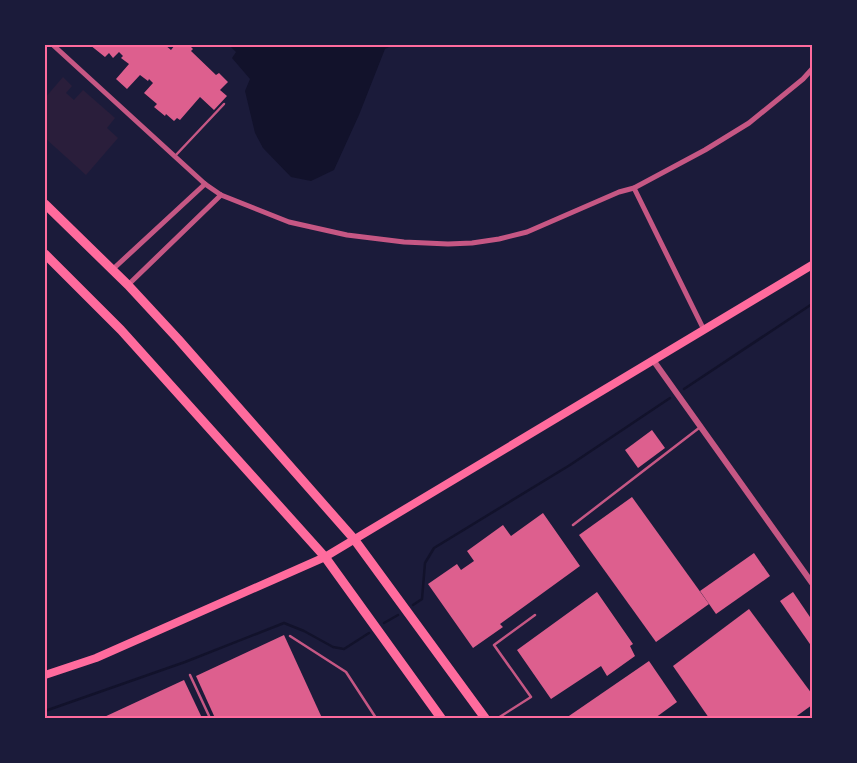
<svg xmlns="http://www.w3.org/2000/svg" width="857" height="763" viewBox="0 0 857 763" font-family="'Golos Text',sans-serif">
<style>
.green{fill:#2a1e3b}
.water{fill:#12122b}
.lines{fill:none;stroke-linecap:round;stroke-linejoin:round}
.stream{stroke:#12122b;stroke-width:2.5}
.building{fill:#dd5f8e}
.service{stroke:#c65784;stroke-width:2.5}
.minor{stroke:#c65784;stroke-width:5}
.tertiary{stroke:#c65784;stroke-width:6}
.secondary{stroke:#ff6b9d;stroke-width:8}
.trunk{stroke:#ff6b9d;stroke-width:9}
.neatline{fill:none;stroke:#ff6b9d;stroke-width:2}
</style>
<rect width="100%" height="100%" fill="#1b1b3a"/>
<path class="green" d="M 63,77 L 72,86 L 66,93 L 74,100 L 83,90 L 115,118 L 107,128 L 118,138 L 86,175 L 45,138 L 45,98 Z"/>
<path class="water" d="M 229,45 L 394,45 L 385,49 L 359,115 L 334,170 L 311,181 L 291,177 L 263,148 L 255,133 L 245,91 L 250,79 L 232,58 L 236,52 Z"/>
<g class="lines">
<g class="stream">
<path d="M 684,389 L 812,304"/>
<path d="M 413,605 L 422,599 L 425,563 L 434,548 L 570,465 L 670,398"/>
<path d="M 384,623 L 398,615"/>
<path d="M 45,711 L 185,662 L 284,623 L 304,631 L 333,647 L 344,649 L 369,633"/>
</g>
</g>
<g class="building">
<path d="M 90,45 L 165,45 L 171,50 L 175,45 L 189,45 L 193,49 L 191,51 L 216,75 L 219,73 L 228,82 L 220,90 L 227,96 L 214,110 L 200,97 L 180,120 L 177,118 L 174,121 L 166,114 L 165,116 L 154,107 L 157,104 L 144,93 L 153,83 L 149,79 L 148,81 L 140,75 L 127,89 L 116,79 L 129,64 L 121,58 L 123,56 L 119,52 L 113,58 L 109,53 L 105,57 Z"/>
<path d="M 652,430 L 665,448 L 638,468 L 625,450 Z"/>
<path d="M 632,497 L 709,604 L 656,642 L 579,535 Z"/>
<path d="M 543,513 L 580,566 L 500,624 L 503,627 L 473,648 L 428,584 L 457,564 L 461,570 L 474,561 L 467,551 L 503,525 L 511,536 Z"/>
<path d="M 754,553 L 770,576 L 716,614 L 700,591 Z"/>
<path d="M 597,592 L 633,644 L 630,646 L 635,656 L 607,676 L 601,666 L 551,699 L 517,650 Z"/>
<path d="M 793,592 L 812,620 L 812,647 L 780,601 Z"/>
<path d="M 749,609 L 812,694 L 812,705 L 794,718 L 709,718 L 673,666 Z"/>
<path d="M 284,635 L 322,718 L 215,718 L 196,676 Z"/>
<path d="M 649,661 L 677,702 L 655,718 L 566,718 Z"/>
<path d="M 184,680 L 202,718 L 102,718 Z"/>
</g>
<g class="lines">
<g class="service">
<path d="M 175,156 L 224,104"/>
<path d="M 573,525 L 699,428"/>
<path d="M 290,636 L 346,672 L 376,718"/>
<path d="M 190,675 L 210,718"/>
<path d="M 498,718 L 531,697 L 494,645 L 535,615"/>
</g>
<g class="minor">
<path d="M 53,45 L 205,184 L 221,195 L 289,222 L 347,235 L 404,242 L 448,244 L 472,243 L 499,239 L 527,232 L 619,192 L 634,188 L 705,150 L 749,123 L 803,79 L 812,69"/>
<path d="M 634,188 L 704,330"/>
<path d="M 112,270 L 205,184"/>
<path d="M 128,285 L 221,195"/>
</g>
<path class="tertiary" d="M 653,360 L 812,583"/>
<path class="secondary" d="M 45,675 L 96,658 L 325,557 L 812,265"/>
<g class="trunk">
<path d="M 45,204 L 128,285 L 178,339 L 354,539 L 485,718"/>
<path d="M 45,254 L 121,330 L 325,557 L 441,718"/>
</g>
</g>
<rect width="857" height="763" fill="none" stroke="#1b1b3a" stroke-width="92"/>
<rect x="46" y="46" width="765" height="671" class="neatline"/>
</svg>
